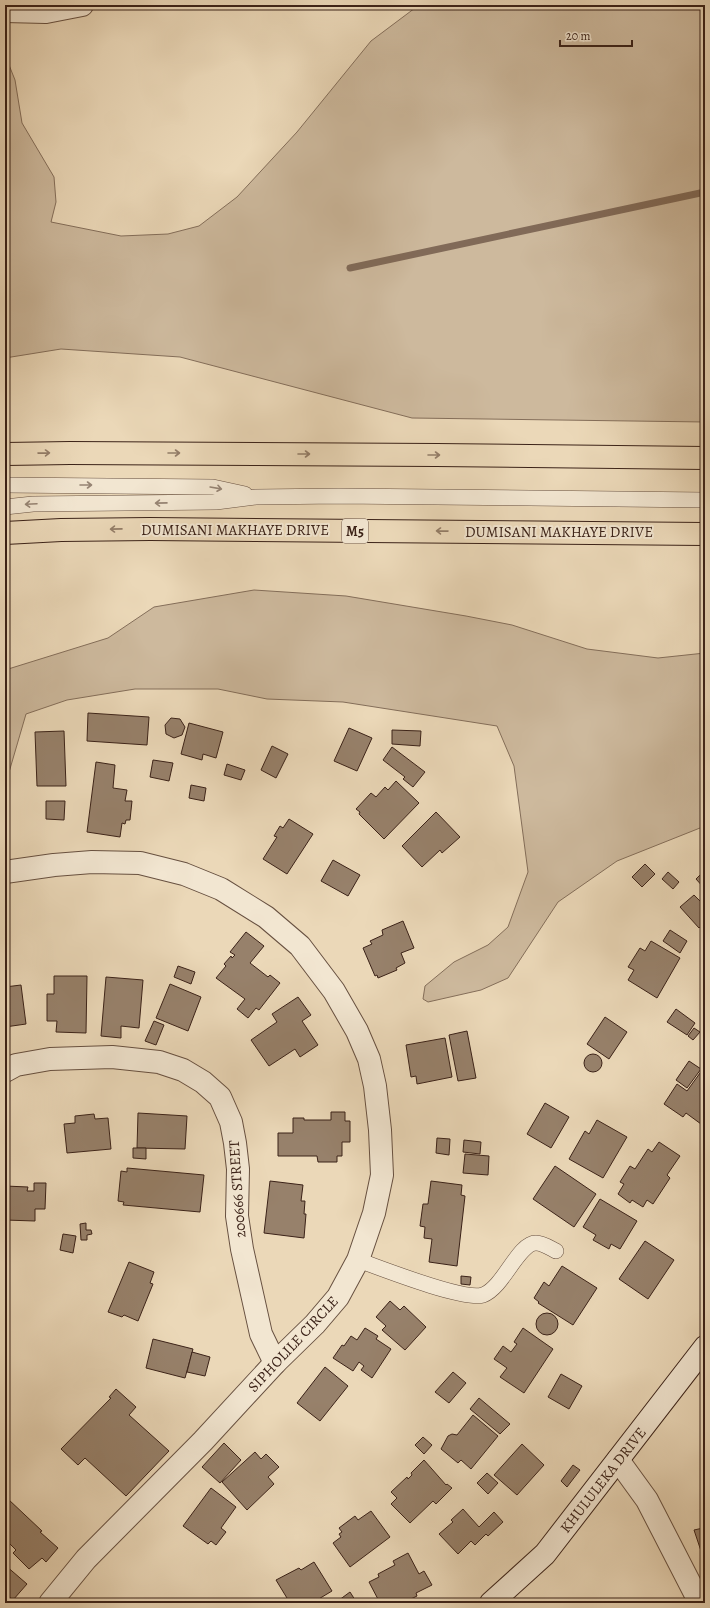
<svg xmlns="http://www.w3.org/2000/svg" width="710" height="1608" viewBox="0 0 710 1608" font-family="Alegreya,serif">
<style>
.green{fill:#cdb99d;stroke:#846e5a}
.lines{fill:none;stroke-linecap:round;stroke-linejoin:round}
.stream{stroke:#816a58;stroke-width:7}
.building{fill:#97816b;stroke:#3b2218}
.lane-casing{stroke:#675040;stroke-width:16}
.street-casing{stroke:#675040;stroke-width:24}
.secondary-casing{stroke:#3b2218;stroke-width:24}
.primary-casing{stroke:#3b2218;stroke-width:24}
.lane{stroke:#f2e6d1;stroke-width:15}
.street{stroke:#f2e6d1;stroke-width:22}
.secondary{stroke:#f2e6d1;stroke-width:22}
.primary{stroke:#ebd8b8;stroke-width:22}
.oneway{stroke:#937d68}
.oneway2{stroke:#968474}
.labels{text-anchor:middle;stroke-width:4;stroke-linejoin:round;paint-order:stroke}
.shield{fill:#f2e6d1;stroke:#725d50;stroke-width:1}
.shield-label{font-size:14px;font-weight:bold;fill:#3b2218}
.street-label{font-size:15px;fill:#3b2218;stroke:#f2e6d1}
</style>
<rect width="100%" height="100%" fill="#ebd8b8"/>
<filter id="stains"><feTurbulence type="fractalNoise" baseFrequency=".005" numOctaves="4"/><feColorMatrix values="0 0 0 0 .2 0 0 0 0 .09 0 0 0 0 .02 0 0 0 .5 -.17"/></filter>
<radialGradient id="worn" r=".72"><stop offset=".6" stop-color="#630" stop-opacity="0"/><stop offset="1" stop-color="#630" stop-opacity=".3"/></radialGradient>
<g class="green">
<path d="M 419,5 L 705,5 L 705,422 L 412,418 L 180,357 L 61,349 L 5,358 L 5,60 L 7,60 L 15,80 L 22,123 L 54,177 L 56,202 L 51,222 L 121,236 L 168,234 L 199,226 L 237,197 L 297,132 L 371,41 Z"/>
<path d="M 254,590 L 346,596 L 466,616 L 512,625 L 587,649 L 658,658 L 705,653 L 705,826 L 617,861 L 558,902 L 508,978 L 481,990 L 428,1002 L 423,999 L 425,986 L 454,962 L 488,945 L 508,927 L 528,872 L 514,766 L 497,726 L 343,702 L 267,699 L 218,689 L 135,689 L 67,700 L 26,714 L 5,786 L 5,670 L 108,638 L 154,607 Z"/>
</g>
<g class="lines">
<path class="stream" d="M 350,268 L 705,192"/>
</g>
<g class="building">
<path d="M 88,713 L 149,717 L 147,745 L 87,741 Z"/>
<path d="M 171,718 L 180,719 L 185,727 L 182,735 L 174,738 L 166,734 L 165,725 Z"/>
<path d="M 189,723 L 223,732 L 216,758 L 203,754 L 202,760 L 181,754 Z"/>
<path d="M 349,728 L 372,738 L 357,771 L 334,761 Z"/>
<path d="M 392,730 L 421,731 L 420,746 L 392,744 Z"/>
<path d="M 64,731 L 66,786 L 37,786 L 35,732 Z"/>
<path d="M 272,746 L 288,754 L 276,778 L 261,770 Z"/>
<path d="M 392,747 L 425,772 L 413,787 L 403,779 L 405,777 L 383,760 Z"/>
<path d="M 153,760 L 173,763 L 169,781 L 150,777 Z"/>
<path d="M 96,762 L 115,765 L 113,788 L 127,790 L 125,801 L 132,801 L 130,820 L 126,820 L 125,824 L 122,823 L 120,837 L 87,832 Z"/>
<path d="M 227,764 L 245,770 L 241,780 L 224,775 Z"/>
<path d="M 396,781 L 419,803 L 384,839 L 359,814 L 360,812 L 356,809 L 371,793 L 376,797 L 385,787 L 388,790 Z"/>
<path d="M 191,785 L 206,788 L 204,801 L 189,798 Z"/>
<path d="M 46,801 L 65,801 L 64,820 L 46,819 Z"/>
<path d="M 436,812 L 460,837 L 442,853 L 440,850 L 422,867 L 402,846 Z"/>
<path d="M 289,819 L 313,834 L 287,874 L 263,859 L 277,837 L 274,836 L 280,826 L 283,828 Z"/>
<path d="M 333,860 L 360,875 L 348,896 L 321,881 Z"/>
<path d="M 645,864 L 655,874 L 642,887 L 632,877 Z"/>
<path d="M 705,870 L 705,889 L 696,879 Z"/>
<path d="M 668,872 L 679,882 L 673,889 L 662,879 Z"/>
<path d="M 694,895 L 704,905 L 705,904 L 705,923 L 699,928 L 680,907 Z"/>
<path d="M 403,921 L 414,948 L 401,953 L 405,963 L 396,968 L 397,970 L 378,978 L 377,975 L 375,976 L 363,948 L 372,944 L 370,941 L 383,935 L 382,930 Z"/>
<path d="M 670,930 L 687,941 L 680,953 L 663,941 Z"/>
<path d="M 246,932 L 264,946 L 250,963 L 268,977 L 270,975 L 280,983 L 259,1010 L 256,1008 L 248,1018 L 237,1009 L 245,999 L 216,978 L 226,966 L 224,964 L 231,956 L 232,958 L 235,955 L 230,952 Z"/>
<path d="M 651,941 L 680,958 L 657,998 L 628,980 L 634,970 L 628,967 L 640,948 L 645,951 Z"/>
<path d="M 178,966 L 195,972 L 191,984 L 174,977 Z"/>
<path d="M 54,976 L 87,976 L 86,1033 L 56,1032 L 57,1021 L 47,1021 L 47,994 L 54,994 Z"/>
<path d="M 106,977 L 143,980 L 139,1028 L 121,1026 L 121,1038 L 101,1036 Z"/>
<path d="M 170,984 L 201,997 L 188,1031 L 156,1018 Z"/>
<path d="M 21,985 L 26,1024 L 5,1027 L 5,987 Z"/>
<path d="M 298,997 L 311,1015 L 302,1021 L 318,1045 L 300,1057 L 295,1049 L 269,1066 L 251,1040 L 277,1022 L 272,1014 Z"/>
<path d="M 676,1009 L 695,1023 L 687,1035 L 667,1022 Z"/>
<path d="M 605,1017 L 627,1032 L 609,1059 L 587,1044 Z"/>
<path d="M 154,1021 L 164,1025 L 156,1045 L 145,1041 Z"/>
<path d="M 694,1028 L 700,1032 L 693,1040 L 688,1036 Z"/>
<path d="M 467,1031 L 476,1078 L 458,1081 L 449,1035 Z"/>
<path d="M 445,1038 L 452,1077 L 417,1084 L 416,1076 L 411,1077 L 406,1045 Z"/>
<circle cx="593" cy="1063" r="9"/>
<path d="M 689,1061 L 701,1069 L 687,1088 L 676,1080 Z"/>
<path d="M 700,1073 L 705,1076 L 705,1118 L 701,1124 L 686,1113 L 683,1117 L 664,1104 L 677,1084 L 687,1091 Z"/>
<path d="M 545,1103 L 569,1117 L 551,1148 L 527,1134 Z"/>
<path d="M 331,1112 L 345,1112 L 345,1121 L 350,1121 L 350,1142 L 342,1142 L 342,1156 L 337,1156 L 337,1162 L 318,1162 L 317,1156 L 278,1156 L 278,1133 L 293,1133 L 293,1118 L 304,1118 L 304,1120 L 331,1120 Z"/>
<path d="M 138,1113 L 187,1116 L 185,1149 L 137,1148 Z"/>
<path d="M 94,1114 L 95,1119 L 108,1118 L 111,1149 L 67,1153 L 64,1124 L 75,1123 L 75,1116 Z"/>
<path d="M 597,1120 L 627,1137 L 603,1178 L 569,1159 L 585,1131 L 589,1134 Z"/>
<path d="M 437,1138 L 450,1139 L 449,1155 L 436,1153 Z"/>
<path d="M 464,1140 L 481,1142 L 480,1154 L 463,1152 Z"/>
<path d="M 659,1142 L 680,1156 L 667,1175 L 670,1178 L 653,1204 L 647,1200 L 643,1207 L 632,1200 L 630,1203 L 618,1194 L 624,1184 L 620,1182 L 630,1166 L 635,1169 L 648,1149 L 652,1152 Z"/>
<path d="M 133,1148 L 146,1148 L 146,1159 L 133,1158 Z"/>
<path d="M 465,1154 L 489,1156 L 488,1175 L 463,1173 Z"/>
<path d="M 555,1166 L 596,1194 L 574,1227 L 533,1199 Z"/>
<path d="M 127,1168 L 204,1175 L 200,1212 L 123,1205 L 124,1202 L 118,1201 L 121,1171 L 127,1172 Z"/>
<path d="M 270,1181 L 303,1185 L 301,1201 L 305,1201 L 304,1214 L 306,1214 L 304,1238 L 264,1233 Z"/>
<path d="M 431,1181 L 462,1185 L 461,1195 L 465,1196 L 457,1266 L 429,1262 L 432,1239 L 424,1238 L 425,1227 L 420,1226 L 423,1204 L 428,1204 Z"/>
<path d="M 34,1183 L 46,1183 L 45,1209 L 35,1209 L 35,1221 L 5,1220 L 5,1186 L 28,1187 L 27,1191 L 34,1191 Z"/>
<path d="M 600,1199 L 637,1221 L 620,1249 L 611,1244 L 609,1249 L 593,1240 L 596,1235 L 583,1227 Z"/>
<path d="M 86,1223 L 86,1230 L 91,1230 L 92,1234 L 87,1235 L 87,1240 L 81,1240 L 80,1224 Z"/>
<path d="M 63,1234 L 76,1236 L 73,1253 L 60,1250 Z"/>
<path d="M 645,1241 L 674,1260 L 648,1299 L 619,1279 Z"/>
<path d="M 129,1262 L 154,1272 L 150,1283 L 153,1284 L 138,1321 L 124,1315 L 122,1317 L 108,1312 Z"/>
<path d="M 562,1266 L 597,1288 L 573,1325 L 538,1303 L 539,1302 L 534,1298 L 544,1282 L 549,1286 Z"/>
<path d="M 461,1276 L 471,1277 L 470,1285 L 461,1284 Z"/>
<path d="M 390,1301 L 400,1310 L 404,1306 L 426,1327 L 405,1350 L 382,1330 L 386,1326 L 376,1317 Z"/>
<circle cx="547" cy="1324" r="11"/>
<path d="M 365,1328 L 378,1336 L 376,1339 L 391,1349 L 372,1378 L 361,1370 L 364,1366 L 359,1362 L 353,1371 L 333,1358 L 342,1345 L 344,1346 L 351,1336 L 357,1340 Z"/>
<path d="M 523,1328 L 553,1349 L 524,1393 L 500,1377 L 507,1368 L 494,1359 L 503,1346 L 511,1352 L 517,1344 L 514,1342 Z"/>
<path d="M 153,1339 L 193,1349 L 185,1378 L 146,1368 Z"/>
<path d="M 192,1352 L 210,1357 L 205,1376 L 187,1372 Z"/>
<path d="M 325,1367 L 348,1386 L 320,1421 L 297,1403 Z"/>
<path d="M 453,1372 L 466,1383 L 449,1403 L 435,1392 Z"/>
<path d="M 561,1374 L 582,1386 L 569,1409 L 548,1397 Z"/>
<path d="M 116,1389 L 136,1407 L 129,1415 L 169,1451 L 126,1496 L 85,1458 L 78,1465 L 61,1449 L 111,1398 L 109,1397 Z"/>
<path d="M 479,1398 L 510,1424 L 500,1434 L 470,1409 Z"/>
<path d="M 473,1415 L 498,1436 L 471,1469 L 461,1460 L 458,1463 L 441,1449 L 448,1436 L 452,1434 L 457,1435 Z"/>
<path d="M 423,1437 L 432,1445 L 424,1454 L 415,1445 Z"/>
<path d="M 224,1443 L 241,1460 L 220,1483 L 202,1467 Z"/>
<path d="M 522,1444 L 544,1465 L 517,1495 L 494,1475 Z"/>
<path d="M 255,1452 L 261,1459 L 266,1454 L 279,1467 L 268,1477 L 274,1484 L 247,1510 L 222,1482 Z"/>
<path d="M 424,1460 L 446,1485 L 447,1484 L 452,1488 L 436,1504 L 433,1501 L 410,1523 L 391,1504 L 397,1498 L 391,1492 L 407,1477 L 408,1479 L 412,1475 L 411,1473 Z"/>
<path d="M 573,1465 L 580,1470 L 567,1487 L 561,1481 Z"/>
<path d="M 487,1473 L 498,1483 L 488,1494 L 477,1483 Z"/>
<path d="M 211,1488 L 236,1507 L 221,1528 L 226,1532 L 216,1545 L 211,1541 L 208,1544 L 183,1526 Z"/>
<path d="M 8,1499 L 42,1531 L 40,1532 L 58,1548 L 46,1562 L 42,1558 L 29,1569 L 13,1553 L 16,1550 L 10,1544 L 8,1547 L 5,1545 L 5,1503 Z"/>
<path d="M 463,1509 L 479,1527 L 494,1512 L 503,1522 L 488,1536 L 486,1534 L 475,1545 L 471,1541 L 458,1554 L 439,1534 L 453,1522 L 451,1520 Z"/>
<path d="M 371,1511 L 390,1537 L 350,1567 L 333,1543 L 341,1537 L 339,1534 L 342,1532 L 339,1528 L 355,1516 L 358,1520 Z"/>
<path d="M 703,1528 L 705,1535 L 705,1549 L 701,1551 L 694,1530 Z"/>
<path d="M 408,1553 L 419,1574 L 424,1571 L 432,1585 L 416,1593 L 417,1596 L 403,1603 L 380,1603 L 369,1582 L 379,1577 L 378,1574 L 395,1565 L 393,1561 Z"/>
<path d="M 314,1562 L 332,1591 L 312,1603 L 290,1603 L 276,1580 L 299,1568 L 301,1570 Z"/>
<path d="M 5,1565 L 27,1584 L 13,1600 L 5,1593 Z"/>
<path d="M 350,1592 L 357,1603 L 335,1603 Z"/>
</g>
<g class="lines">
<defs>
<g id="lane">
<path d="M 5,485 L 213,487 L 245,494"/>
<path d="M 5,507 L 33,504 L 216,502 L 256,497 L 339,496 L 705,500"/>
<path d="M 358,1260 C 380,1268 464,1301 483,1295 C 504,1287 518,1243 536,1243 C 543,1243 550,1248 556,1251"/>
</g>
<g id="street">
<path d="M 5,11 L 46,12 L 82,5"/>
<path d="M 5,872 L 54,865 L 92,862 L 140,863 L 184,874 L 221,889 L 266,917 L 300,946 L 334,991 L 357,1031 L 369,1059 L 375,1086 L 380,1130 L 382,1175 L 374,1213 L 358,1260 L 338,1297 L 315,1324 L 275,1363 L 203,1441 L 86,1559 L 50,1603"/>
<path d="M 5,1071 L 16,1065 L 50,1059 L 112,1057 L 159,1062 L 183,1070 L 203,1082 L 220,1097 L 231,1122 L 235,1143 L 238,1169 L 237,1216 L 242,1249 L 261,1334 L 275,1363"/>
<path d="M 618,1460 L 647,1500 L 700,1603"/>
</g>
<path id="secondary" d="M 491,1603 L 545,1554 L 705,1347"/>
<g id="primary">
<path d="M 5,454 L 70,453 L 436,455 L 705,458"/>
<path d="M 5,533 L 61,530 L 150,529 L 705,534"/>
</g>
</defs>
<use href="#lane" class="lane-casing"/>
<use href="#street" class="street-casing"/>
<use href="#secondary" class="secondary-casing"/>
<use href="#primary" class="primary-casing"/>
<use href="#lane" class="lane"/>
<use href="#street" class="street"/>
<use href="#secondary" class="secondary"/>
<use href="#primary" class="primary"/>
</g>
<defs><path id="oneway-shaft" d="M-6 0H5M1.5-3L5.5 0L1.5 3" fill="none" stroke-width="1.6" stroke-linecap="round" stroke-linejoin="round"/></defs>
<g class="oneway">
<use href="#oneway-shaft" transform="translate(44 453) rotate(-1)"/>
<use href="#oneway-shaft" transform="translate(174 453)"/>
<use href="#oneway-shaft" transform="translate(304 454)"/>
<use href="#oneway-shaft" transform="translate(434 455)"/>
<use href="#oneway-shaft" transform="translate(116 529) rotate(179)"/>
<use href="#oneway-shaft" transform="translate(442 531) rotate(-179)"/>
</g>
<g class="oneway2">
<use href="#oneway-shaft" transform="translate(86 485)"/>
<use href="#oneway-shaft" transform="translate(216 488) rotate(10)"/>
<use href="#oneway-shaft" transform="translate(161 503) rotate(179)"/>
<use href="#oneway-shaft" transform="translate(31 504) rotate(177)"/>
</g>
<g class="labels">
<rect class="shield" x="342" y="519" width="26" height="24" rx="3"/>
<g class="shield-label">
<text x="355" y="536">M5</text>
</g>
<g class="street-label">
<text x="235" y="535">DUMISANI MAKHAYE DRIVE</text>
<text x="559" y="537">DUMISANI MAKHAYE DRIVE</text>
<text transform="translate(237 1189) rotate(-94)" y="5">200666 STREET</text>
<text transform="translate(293 1344) rotate(-47)" y="5">SIPHOLILE CIRCLE</text>
<text transform="translate(603 1480) rotate(-52)" y="5">KHULULEKA DRIVE</text>
</g>
</g>
<rect width="710" height="1608" fill="none" stroke="#ebd8b8" stroke-width="20"/>
<rect x="6" y="6" width="698" height="1596" fill="none" stroke="#3b2218" stroke-width="2"/>
<rect x="10" y="10" width="690" height="1588" fill="none" stroke="#3b2218"/>
<path d="M560 40v6h72v-6" fill="none" stroke="#3b2218" stroke-width="2"/>
<text x="566" y="40" font-size="12" fill="#3b2218" stroke="#f2e6d1" stroke-width="3" paint-order="stroke">20 m</text>
<rect width="100%" height="100%" filter="url(#stains)"/>
<rect width="100%" height="100%" fill="url(#worn)"/>
</svg>
